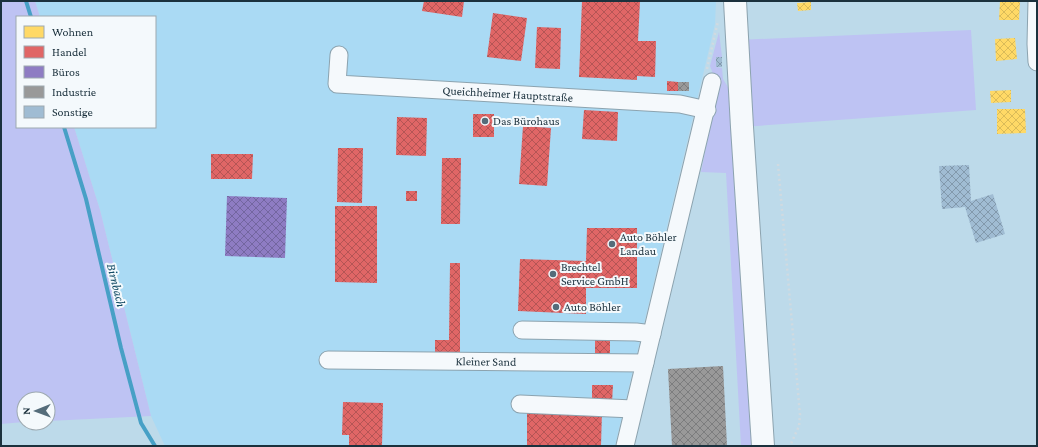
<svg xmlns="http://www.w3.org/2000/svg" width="1038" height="447" viewBox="0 0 1038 447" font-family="'Crimson Pro',serif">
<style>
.built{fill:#aadaf4}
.grass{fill:#bec3f3}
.homes{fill:url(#homes-cross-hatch)}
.shops{fill:url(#shops-cross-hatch)}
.offices{fill:url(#offices-cross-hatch)}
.industry{fill:url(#industry-cross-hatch)}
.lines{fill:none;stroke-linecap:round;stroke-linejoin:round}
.stream{stroke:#47a0c6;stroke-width:4}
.building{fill:url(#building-cross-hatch)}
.minor-casing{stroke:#8ca3af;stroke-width:19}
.major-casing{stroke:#8ca3af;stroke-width:24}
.path{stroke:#d1dae0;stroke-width:2.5;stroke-dasharray:2 3;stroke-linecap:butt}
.minor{stroke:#f5f9fc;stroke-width:17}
.major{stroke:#f5f9fc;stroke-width:22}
.poi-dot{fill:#546c7a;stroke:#f4f9fc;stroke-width:1.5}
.labels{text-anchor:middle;stroke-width:4;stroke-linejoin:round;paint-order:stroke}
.street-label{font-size:12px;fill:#1b313d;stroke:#f4f9fc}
.poi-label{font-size:12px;fill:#1b313d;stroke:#f4f9fc;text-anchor:start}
.water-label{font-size:13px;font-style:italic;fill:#164d67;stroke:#f4f9fc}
</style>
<defs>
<pattern id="homes-cross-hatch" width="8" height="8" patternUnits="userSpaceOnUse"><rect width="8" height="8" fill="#ffd966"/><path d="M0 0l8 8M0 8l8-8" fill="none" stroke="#dabb59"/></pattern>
<pattern id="shops-cross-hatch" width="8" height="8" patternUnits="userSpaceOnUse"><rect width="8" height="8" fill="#e06666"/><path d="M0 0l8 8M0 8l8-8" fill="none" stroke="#b55555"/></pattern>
<pattern id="offices-cross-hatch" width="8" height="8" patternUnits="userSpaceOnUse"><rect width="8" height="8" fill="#8e7cc3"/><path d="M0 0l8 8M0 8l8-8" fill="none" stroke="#7366a0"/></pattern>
<pattern id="industry-cross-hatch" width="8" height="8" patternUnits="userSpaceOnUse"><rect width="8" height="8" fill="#999"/><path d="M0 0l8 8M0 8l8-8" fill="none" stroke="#7c7d7e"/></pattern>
<pattern id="building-cross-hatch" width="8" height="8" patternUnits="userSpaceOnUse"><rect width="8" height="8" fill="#a0bcd3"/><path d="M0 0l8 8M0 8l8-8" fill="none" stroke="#8299ac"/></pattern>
</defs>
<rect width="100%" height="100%" fill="#bddaea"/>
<path class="built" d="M 35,1 L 716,1 L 715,24 L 615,446 L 165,446 L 151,416 L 100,210 L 74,127 L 155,127 L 155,17 L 40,17 Z"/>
<g class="grass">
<path d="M 1,1 L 35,1 L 40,17 L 17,17 L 17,127 L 74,127 L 100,210 L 151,416 L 48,421 L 48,399 L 24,399 L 24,422 L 1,424 Z"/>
<path d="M 971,30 L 976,110 L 742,127 L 737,40 Z"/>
<path d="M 719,32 L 722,57 L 716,57 L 716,67 L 722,68 L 723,79 L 731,92 L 755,446 L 741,446 L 726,173 L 701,172 L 718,87 L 710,66 Z"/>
</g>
<g class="homes">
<path d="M 1000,1 L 1020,1 L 1019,20 L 999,20 Z"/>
<path d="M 811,2 L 811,10 L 798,11 L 797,3 Z"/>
<path d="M 1015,38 L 1017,59 L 996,61 L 995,39 Z"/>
<path d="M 1011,90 L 1011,102 L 991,103 L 990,91 Z"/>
<path d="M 997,109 L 1025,109 L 1026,133 L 997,134 Z"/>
</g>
<g class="shops">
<path d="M 424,1 L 464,1 L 462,17 L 422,11 Z"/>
<path d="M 582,1 L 640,1 L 638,41 L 656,41 L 655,77 L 637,76 L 637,80 L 579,77 Z"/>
<path d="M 493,13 L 527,18 L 521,61 L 487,57 Z"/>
<path d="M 537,27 L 561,28 L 560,69 L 535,68 Z"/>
<path d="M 667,81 L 678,82 L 678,91 L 667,91 Z"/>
<path d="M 584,110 L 618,112 L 617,141 L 582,139 Z"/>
<rect x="473" y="114" width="21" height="23"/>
<path d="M 397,117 L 427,118 L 426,156 L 396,155 Z"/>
<path d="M 523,126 L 551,128 L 547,186 L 519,184 Z"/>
<path d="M 338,148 L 363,148 L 362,203 L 337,202 Z"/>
<path d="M 211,154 L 253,154 L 252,179 L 211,179 Z"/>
<path d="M 442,158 L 461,158 L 460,224 L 441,224 Z"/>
<rect x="406" y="191" width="11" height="10"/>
<path d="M 335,206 L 377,206 L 377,283 L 335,282 Z"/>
<path d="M 587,228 L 637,228 L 637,288 L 586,288 L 586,314 L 518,311 L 520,259 L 586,261 Z"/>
<path d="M 450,263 L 460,263 L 460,352 L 435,352 L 435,340 L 449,340 Z"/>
<path d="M 595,340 L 610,340 L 610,353 L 595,354 Z"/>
<path d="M 592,385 L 613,385 L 612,402 L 592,402 Z"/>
<path d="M 343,402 L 383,403 L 382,446 L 349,446 L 349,435 L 342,435 Z"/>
<path d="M 527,410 L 602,411 L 601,446 L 527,446 Z"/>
</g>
<path class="offices" d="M 227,196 L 287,198 L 285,258 L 225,256 Z"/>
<g class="industry">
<rect x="678" y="82" width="11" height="9"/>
<path d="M 723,366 L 727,446 L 672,446 L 668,369 Z"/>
</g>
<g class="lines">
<g class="stream">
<path d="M 26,1 L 31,17"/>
<path d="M 64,127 L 86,199 L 121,348 L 141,423 L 155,446"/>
</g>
</g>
<g class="building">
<rect x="716" y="57" width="6" height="10"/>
<path d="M 969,165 L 971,201 L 993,194 L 1005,234 L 976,243 L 965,207 L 942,209 L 939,166 Z"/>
</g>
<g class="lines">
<defs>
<g id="minor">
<path d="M 1037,1 L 1036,44 L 1037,62"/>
<path id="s1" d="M 339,55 L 337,84 L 680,104 L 707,110"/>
<path d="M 522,330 L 636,332 L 652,334"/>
<path id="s2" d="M 328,360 L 645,363"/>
<path d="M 520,404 L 633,409"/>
<path d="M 625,446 L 712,82"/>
</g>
<path id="major" d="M 735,1 L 742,127 L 763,446"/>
</defs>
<use href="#minor" class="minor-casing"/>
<use href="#major" class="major-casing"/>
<g class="path">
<path d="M 707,69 L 718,21"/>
<path d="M 778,164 L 800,415 L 799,426 L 790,446"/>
</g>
<use href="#minor" class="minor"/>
<use href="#major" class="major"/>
</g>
<g class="poi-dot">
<circle cx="485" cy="121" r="4"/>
<circle cx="612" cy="244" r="4"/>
<circle cx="553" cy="274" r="4"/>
<circle cx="556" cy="307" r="4"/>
</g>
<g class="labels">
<g class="street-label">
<text dy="4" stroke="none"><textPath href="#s1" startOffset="200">Queichheimer Hauptstraße</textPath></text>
<text dy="4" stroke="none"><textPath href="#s2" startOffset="158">Kleiner Sand</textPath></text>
</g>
<g class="poi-label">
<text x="493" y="125">Das Bürohaus</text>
<text x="620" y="241">Auto Böhler<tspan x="620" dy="14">Landau</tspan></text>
<text x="561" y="271">Brechtel<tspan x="561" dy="14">Service GmbH</tspan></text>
<text x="564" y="311">Auto Böhler</text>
</g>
<g class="water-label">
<text transform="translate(117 285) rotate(76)" y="5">Birnbach</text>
</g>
</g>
<rect width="1038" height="447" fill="none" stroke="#1b313d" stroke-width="4"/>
<rect x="16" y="16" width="140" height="112" fill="#f4f9fc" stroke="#9da9b0"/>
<rect x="24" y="26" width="20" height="12" fill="#ffd966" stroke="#9da9b0"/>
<text x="52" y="36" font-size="12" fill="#1b313d">Wohnen</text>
<rect x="24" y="46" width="20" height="12" fill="#e06666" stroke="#9da9b0"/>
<text x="52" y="56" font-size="12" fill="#1b313d">Handel</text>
<rect x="24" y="66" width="20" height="12" fill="#8e7cc3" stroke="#9da9b0"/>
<text x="52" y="76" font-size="12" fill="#1b313d">Büros</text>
<rect x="24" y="86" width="20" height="12" fill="#999999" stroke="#9da9b0"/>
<text x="52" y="96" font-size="12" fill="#1b313d">Industrie</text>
<rect x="24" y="106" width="20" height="12" fill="#a0bcd3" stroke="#9da9b0"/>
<text x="52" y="116" font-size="12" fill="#1b313d">Sonstige</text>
<g transform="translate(36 411) rotate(269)"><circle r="19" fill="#f4f9fc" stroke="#9da9b0"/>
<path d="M0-3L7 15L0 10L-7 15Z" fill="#546c7a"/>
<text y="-6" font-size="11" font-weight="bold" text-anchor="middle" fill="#1b313d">N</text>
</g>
</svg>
